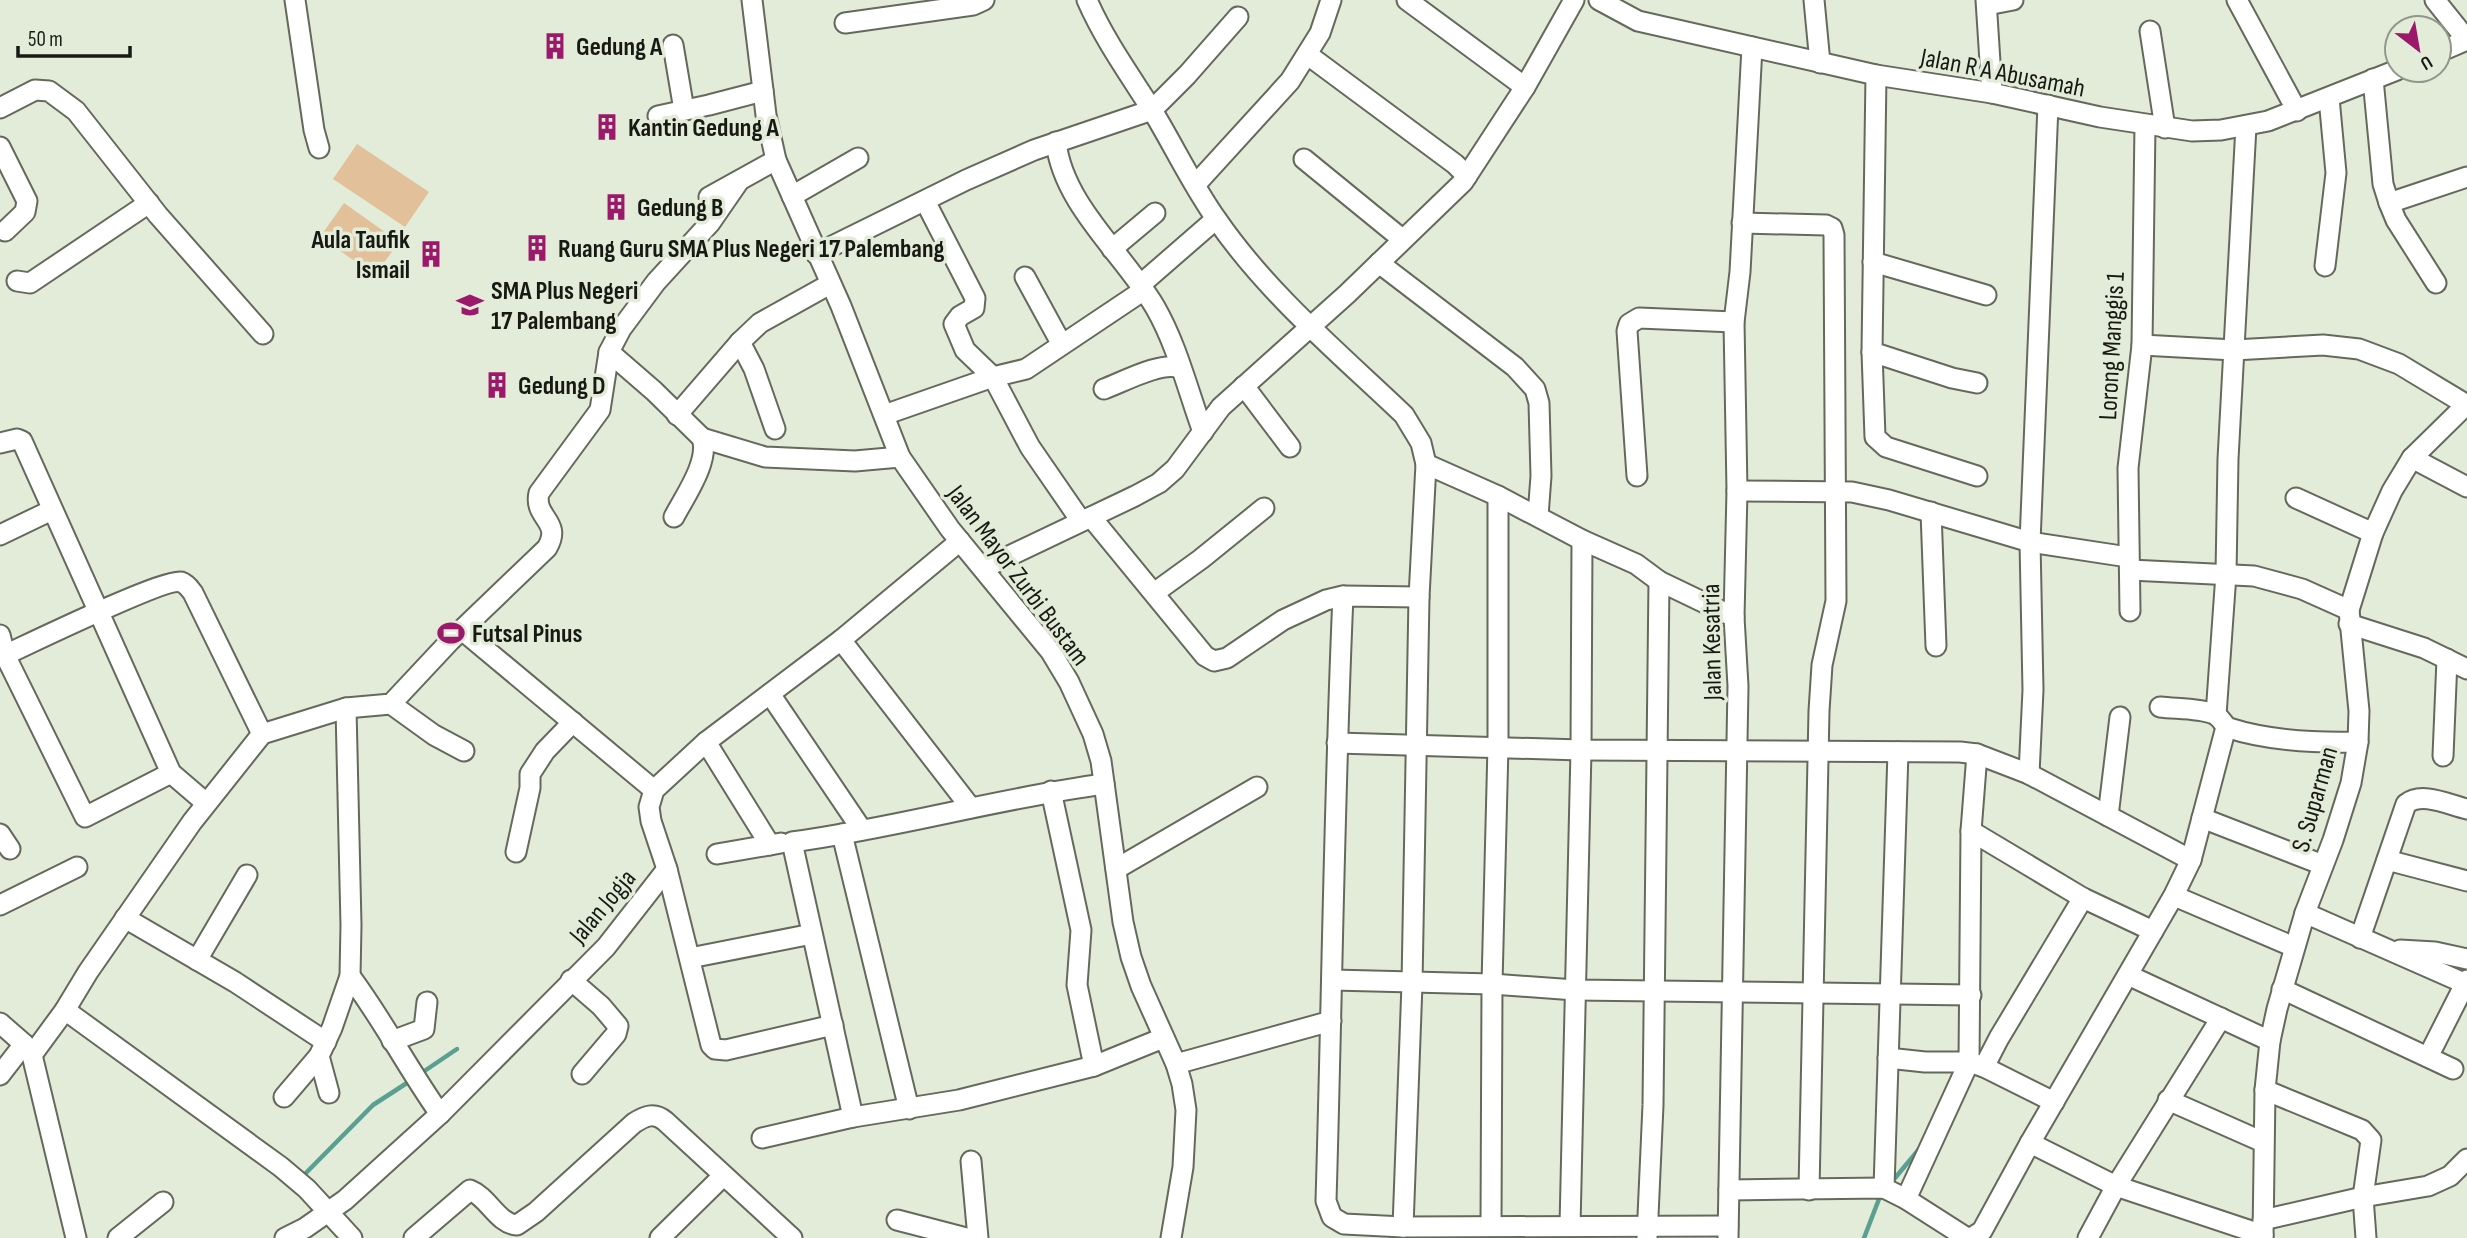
<svg xmlns="http://www.w3.org/2000/svg" width="2467" height="1238" viewBox="0 0 2467 1238" font-family="'Sofia Sans Condensed',sans-serif">
<style>
.grass{fill:#e2c099}
.lines{fill:none;stroke-linecap:round;stroke-linejoin:round}
.stream{stroke:#5aa092;stroke-width:4.5}
.minor-casing{stroke:#646a5b;stroke-width:23}
.minor{stroke:#fff;stroke-width:19}
.labels{text-anchor:middle;stroke-width:7;stroke-linejoin:round;paint-order:stroke}
.poi-label{font-size:26px;font-weight:bold;fill:#171a13;stroke:#e3ebd9;text-anchor:start}
.street-label{font-size:26px;fill:#171a13;stroke:#e3ebd9}
</style>
<rect width="100%" height="100%" fill="#e3ebd9"/>
<g class="grass">
<path d="M 357,144 L 429,192 L 405,227 L 333,179 Z"/>
<path d="M 344,203 L 399,242 L 375,275 L 320,237 Z"/>
</g>
<g class="lines">
<g class="stream">
<path d="M 420,1074 L 457,1049"/>
<path d="M 302,1177 L 373,1105 L 410,1081"/>
<path d="M 1895,1178 L 1920,1148"/>
<path d="M 1864,1238 L 1879,1199"/>
</g>
<defs>
<g id="minor">
<path d="M 295,0 L 314,130 L 319,148"/>
<path d="M 752,0 L 766,115 L 776,160 L 841,306 L 900,457 L 950,529 L 1051,652 L 1069,682 L 1093,734 L 1101,761 L 1123,922 L 1131,957 L 1141,986 L 1176,1064 L 1182,1084 L 1186,1110 L 1183,1167 L 1171,1238"/>
<path d="M 1087,0 C 1104,39 1129,74 1152,110 C 1174,146 1192,185 1217,220 C 1268,294 1339,353 1404,415 L 1421,443 L 1426,464 L 1419,597 L 1412,984 L 1403,1227"/>
<path d="M 1407,0 L 1525,87"/>
<path d="M 1599,0 L 1638,21 L 1876,75 L 1992,93 L 2100,117 L 2192,131 L 2221,130 L 2268,121 L 2397,70"/>
<path d="M 1814,0 L 1820,63"/>
<path d="M 1986,0 L 1992,93"/>
<path d="M 2237,0 L 2297,111"/>
<path d="M 2435,0 L 2467,40"/>
<path d="M 1987,5 L 2013,0"/>
<path d="M 845,23 L 973,5 L 984,0"/>
<path d="M 2150,31 L 2165,128"/>
<path d="M 673,45 L 684,110"/>
<path d="M 2439,52 L 2467,40"/>
<path d="M 1308,55 L 1455,164 L 1467,176"/>
<path d="M 1876,75 L 1872,352 L 1875,437 L 1886,447 L 1977,476"/>
<path d="M 2373,79 L 2383,184 L 2389,203 L 2396,220 L 2436,283"/>
<path d="M 0,108 L 35,90 L 49,91 L 76,111 L 158,215 L 263,334"/>
<path d="M 658,116 L 709,105 L 763,91"/>
<path d="M 1056,142 C 1063,205 1124,254 1155,307 C 1177,345 1188,391 1203,432"/>
<path d="M 0,147 L 27,201 L 25,212 L 5,231"/>
<path d="M 1304,159 L 1402,239"/>
<path d="M 1196,184 L 1290,81 L 1320,33 L 1331,0"/>
<path d="M 792,196 L 858,158"/>
<path d="M 709,197 L 776,160"/>
<path d="M 925,201 L 975,298 L 974,308 L 960,316 L 954,324 L 965,350 L 993,377 L 1030,447 L 1081,521"/>
<path d="M 2389,203 L 2467,177"/>
<path d="M 1742,223 L 1826,225 L 1832,228 L 1834,235 L 1836,601 L 1822,665 L 1819,711 L 1809,1190"/>
<path d="M 1112,249 L 1155,213"/>
<path d="M 816,254 L 966,180 L 1034,150 L 1152,110 L 1187,75 L 1238,17"/>
<path d="M 1873,262 L 1986,295"/>
<path d="M 1379,263 L 1515,367 L 1535,389 L 1539,403 L 1541,476 L 1538,516"/>
<path d="M 2325,266 L 2336,173 L 2329,98"/>
<path d="M 1025,277 L 1061,343"/>
<path d="M 17,281 L 30,283 L 149,203"/>
<path d="M 1140,285 L 1216,219"/>
<path d="M 740,342 L 754,369 L 775,429"/>
<path d="M 2142,345 L 2234,350 L 2323,345 L 2359,349 L 2399,364 L 2467,405"/>
<path d="M 609,352 L 654,391 L 702,438 C 710,461 685,496 674,517"/>
<path d="M 1872,352 L 1952,378 L 1977,383"/>
<path d="M 1244,386 L 1290,447"/>
<path d="M 1104,389 C 1123,382 1161,361 1180,368"/>
<path d="M 677,415 L 740,342 L 760,323 L 830,284"/>
<path d="M 884,415 L 993,377 L 1026,369 L 1144,290"/>
<path d="M 702,438 L 765,457 L 855,461 L 900,457"/>
<path d="M 0,443 L 17,439 L 22,441 L 171,773 L 206,803"/>
<path d="M 2412,458 L 2467,487"/>
<path d="M 1426,464 L 1498,496 L 1582,540 L 1636,564 L 1659,581 L 1734,617"/>
<path d="M 1637,476 L 1627,331 L 1629,324 L 1639,318 L 1734,322"/>
<path d="M 1737,491 L 1852,492 L 1889,500 L 2030,542 L 2128,557"/>
<path d="M 2296,498 L 2373,533"/>
<path d="M 1931,512 L 1936,646"/>
<path d="M 1091,517 L 1205,656 L 1214,661 L 1227,658 L 1283,620 L 1326,600 L 1343,596 L 1419,597"/>
<path d="M 0,535 L 52,510"/>
<path d="M 984,568 L 1135,496 L 1159,483 L 1175,469 L 1221,407 L 1347,294 L 1463,182 L 1525,87 L 1574,0"/>
<path d="M 2130,570 L 2254,576 L 2302,589 L 2349,610"/>
<path d="M 1154,593 L 1201,559 L 1264,508"/>
<path d="M 1343,596 C 1334,798 1332,1000 1326,1201 L 1332,1217 L 1344,1224 L 1403,1227 L 1728,1226"/>
<path d="M 2130,611 L 2128,468 L 2142,345 L 2145,125"/>
<path d="M 2349,624 L 2424,648 L 2467,669"/>
<path d="M 462,630 L 654,790"/>
<path d="M 0,635 L 5,655 L 85,817 L 171,773"/>
<path d="M 841,640 L 971,808"/>
<path d="M 5,655 C 29,644 165,578 181,582 C 187,584 190,589 193,593 L 262,734"/>
<path d="M 770,694 L 862,830"/>
<path d="M 391,704 L 434,735 L 464,751"/>
<path d="M 2160,707 C 2176,709 2199,708 2214,714 C 2221,717 2223,725 2229,728 C 2269,741 2317,743 2358,742"/>
<path d="M 2216,715 L 2226,574 L 2228,459 L 2246,126"/>
<path d="M 706,742 L 770,845"/>
<path d="M 1337,743 L 1581,750 L 1960,752 L 1977,754 L 2029,774 L 2191,860"/>
<path d="M 2443,756 L 2447,659"/>
<path d="M 2029,774 L 2033,690 L 2030,542 L 2048,105"/>
<path d="M 1051,791 L 1081,930 L 1077,985 L 1094,1066"/>
<path d="M 2108,816 L 2120,717"/>
<path d="M 2202,818 L 2323,865"/>
<path d="M 1971,831 L 2083,898 L 2153,931"/>
<path d="M 0,834 L 10,849"/>
<path d="M 842,834 L 909,1109"/>
<path d="M 516,852 L 530,788 L 530,774 L 545,751 L 573,722"/>
<path d="M 717,854 L 781,843"/>
<path d="M 2387,860 L 2467,881"/>
<path d="M 1116,869 L 1257,787"/>
<path d="M 2179,898 L 2294,947"/>
<path d="M 0,905 L 77,867"/>
<path d="M 2305,913 L 2464,983"/>
<path d="M 125,918 L 235,982 L 326,1042"/>
<path d="M 2360,938 L 2406,804 C 2422,791 2449,805 2467,809"/>
<path d="M 2400,950 L 2435,952 L 2467,959"/>
<path d="M 690,958 L 812,934"/>
<path d="M 197,960 L 247,875"/>
<path d="M 2128,975 L 2270,1041"/>
<path d="M 350,976 C 383,1020 408,1069 440,1114"/>
<path d="M 571,980 L 601,1006 L 618,1026 L 616,1034 L 582,1074"/>
<path d="M 1333,980 L 1492,984 L 1575,990 L 1971,995"/>
<path d="M 2282,989 L 2453,1069"/>
<path d="M 65,1010 L 281,1167 L 307,1189 L 352,1238"/>
<path d="M 0,1023 L 24,1044 L 32,1055 L 76,1238"/>
<path d="M 833,1025 L 726,1050 L 715,1049 L 711,1045 L 667,869 L 651,821 L 649,807 L 654,790 L 706,742 L 841,640 L 960,541"/>
<path d="M 392,1041 L 424,1029 L 427,1002"/>
<path d="M 32,1055 L 65,1010 L 88,972 L 192,822 L 262,734 L 346,708 L 391,704 L 450,641 L 547,548 C 563,521 533,518 539,493 L 600,410 L 609,352 L 621,329 L 656,282 L 710,223 L 739,181"/>
<path d="M 319,1056 L 329,1093"/>
<path d="M 2428,1057 L 2467,980"/>
<path d="M 1888,1058 L 1925,1062 L 1969,1062 L 1971,831 L 1977,754"/>
<path d="M 1176,1064 L 1331,1021"/>
<path d="M 1984,1067 L 2054,1102"/>
<path d="M 0,1075 L 24,1044"/>
<path d="M 2265,1090 L 2362,1130 L 2371,1140 L 2363,1197 L 2366,1238"/>
<path d="M 284,1097 L 319,1056 L 332,1028 L 350,976 L 351,925 L 346,708"/>
<path d="M 2168,1100 L 2263,1142"/>
<path d="M 853,1117 L 792,842 C 897,828 999,798 1104,784"/>
<path d="M 762,1138 L 853,1117 L 959,1100 L 1094,1066 L 1163,1038"/>
<path d="M 2030,1143 L 2116,1186 L 2263,1235"/>
<path d="M 971,1161 L 978,1238"/>
<path d="M 1884,1188 L 1898,752"/>
<path d="M 1729,1190 L 1884,1188 L 1906,1199 L 1967,1238"/>
<path d="M 1906,1199 L 1969,1062 L 1984,1067 L 1999,1038 L 2083,898"/>
<path d="M 897,1220 L 966,1238"/>
<path d="M 2263,1220 L 2363,1197 L 2428,1186 L 2450,1176 L 2467,1159"/>
<path d="M 1491,1226 L 1492,984 L 1498,746 L 1498,496"/>
<path d="M 1570,1226 L 1581,750 L 1582,540"/>
<path d="M 118,1238 L 163,1202"/>
<path d="M 285,1238 L 305,1228 L 345,1200 L 440,1114 L 606,947 L 667,869"/>
<path d="M 414,1238 L 470,1190 C 488,1197 498,1224 517,1225 L 536,1212 L 634,1123 C 645,1116 654,1112 665,1121 L 792,1238"/>
<path d="M 660,1238 L 723,1176"/>
<path d="M 1647,1238 L 1653,1105 L 1659,581"/>
<path d="M 1728,1238 L 1738,686 L 1734,617 L 1737,491 L 1734,322 L 1740,272 L 1752,47"/>
<path d="M 1971,1238 L 1982,1231 L 2030,1143 L 2174,895 L 2191,860 L 2226,727"/>
<path d="M 2088,1238 L 2116,1186 L 2221,1018"/>
<path d="M 2263,1238 L 2265,1090 L 2270,1041 L 2277,1009 L 2305,913 L 2333,840 L 2351,783 L 2358,742 L 2359,711 L 2349,610 L 2373,533 L 2392,491 L 2412,458 L 2467,404"/>
</g>
</defs>
<use href="#minor" class="minor-casing"/>
<use href="#minor" class="minor"/>
</g>
<defs>
<symbol id="building-bare" viewBox="-9 -9 18 18"><path d="M-4-6H4V6H1V3H-1V6H-4ZM-2.5-4.3h1.7v1.8h-1.7ZM.8-4.3h1.7v1.8H.8ZM-2.5-1h1.7V.8h-1.7ZM.8-1h1.7V.8H.8Z" fill="#9c186a" stroke="#e3ebd9" stroke-width="2.5" paint-order="stroke"/></symbol>
<symbol id="school-bare" viewBox="-9 -9 18 18"><path d="M0-5L7-2L0 1L-7-2ZM-4 1L0 2.5L4 1V4Q0 6-4 4Z" fill="#9c186a" stroke="#e3ebd9" stroke-width="2.5" paint-order="stroke"/></symbol>
<symbol id="stadium-bare" viewBox="-9 -9 18 18"><path d="M0-5a6.5 5 0 1 0 0 10a6.5 5 0 1 0 0-10ZM-3.5-1.8h7v3.6h-7Z" fill="#9c186a" stroke="#e3ebd9" stroke-width="2.5" paint-order="stroke"/></symbol>
</defs>
<g fill-rule="evenodd">
<use href="#building-bare" x="536" y="27" width="38" height="38"/>
<use href="#building-bare" x="588" y="108" width="38" height="38"/>
<use href="#building-bare" x="597" y="188" width="38" height="38"/>
<use href="#building-bare" x="518" y="229" width="38" height="38"/>
<use href="#building-bare" x="412" y="235" width="38" height="38"/>
<use href="#school-bare" x="451" y="286" width="38" height="38"/>
<use href="#building-bare" x="478" y="366" width="38" height="38"/>
<use href="#stadium-bare" x="432" y="614" width="38" height="38"/>
</g>
<g class="labels">
<g class="poi-label">
<text x="576" y="55">Gedung A</text>
<text x="628" y="136">Kantin Gedung A</text>
<text x="637" y="216">Gedung B</text>
<text x="410" y="248" text-anchor="end">Aula Taufik<tspan x="410" dy="30">Ismail</tspan></text>
<text x="558" y="257">Ruang Guru SMA Plus Negeri 17 Palembang</text>
<text x="491" y="299">SMA Plus Negeri<tspan x="491" dy="30">17 Palembang</tspan></text>
<text x="518" y="394">Gedung D</text>
<text x="472" y="642">Futsal Pinus</text>
</g>
<g class="street-label">
<text transform="translate(2003 72) rotate(11)" y="9">Jalan R A Abusamah</text>
<text transform="translate(2111 346) rotate(-87)" y="9">Lorong Manggis 1</text>
<text transform="translate(1019 575) rotate(53)" y="9">Jalan Mayor Zurbi Bustam</text>
<text transform="translate(1711 642) rotate(-91)" y="9">Jalan Kesatria</text>
<text transform="translate(2314 799) rotate(-74)" y="9">S. Suparman</text>
<text transform="translate(602 906) rotate(-50)" y="9">Jalan Jogja</text>
</g>
</g>
<g transform="translate(2418 49) rotate(149)"><circle r="33" fill="#e3ebd9" stroke="#91978a" stroke-width="2"/>
<path d="M0-5L12 26L0 18L-12 26Z" fill="#9c186a"/>
<text y="-10" font-size="19" font-weight="bold" text-anchor="middle" fill="#171a13">U</text>
</g>
<path d="M18 46v10h112v-10" fill="none" stroke="#171a13" stroke-width="3.5"/>
<text x="28" y="46" font-size="21" fill="#171a13" stroke="#e3ebd9" stroke-width="5" paint-order="stroke">50 m</text>
</svg>
